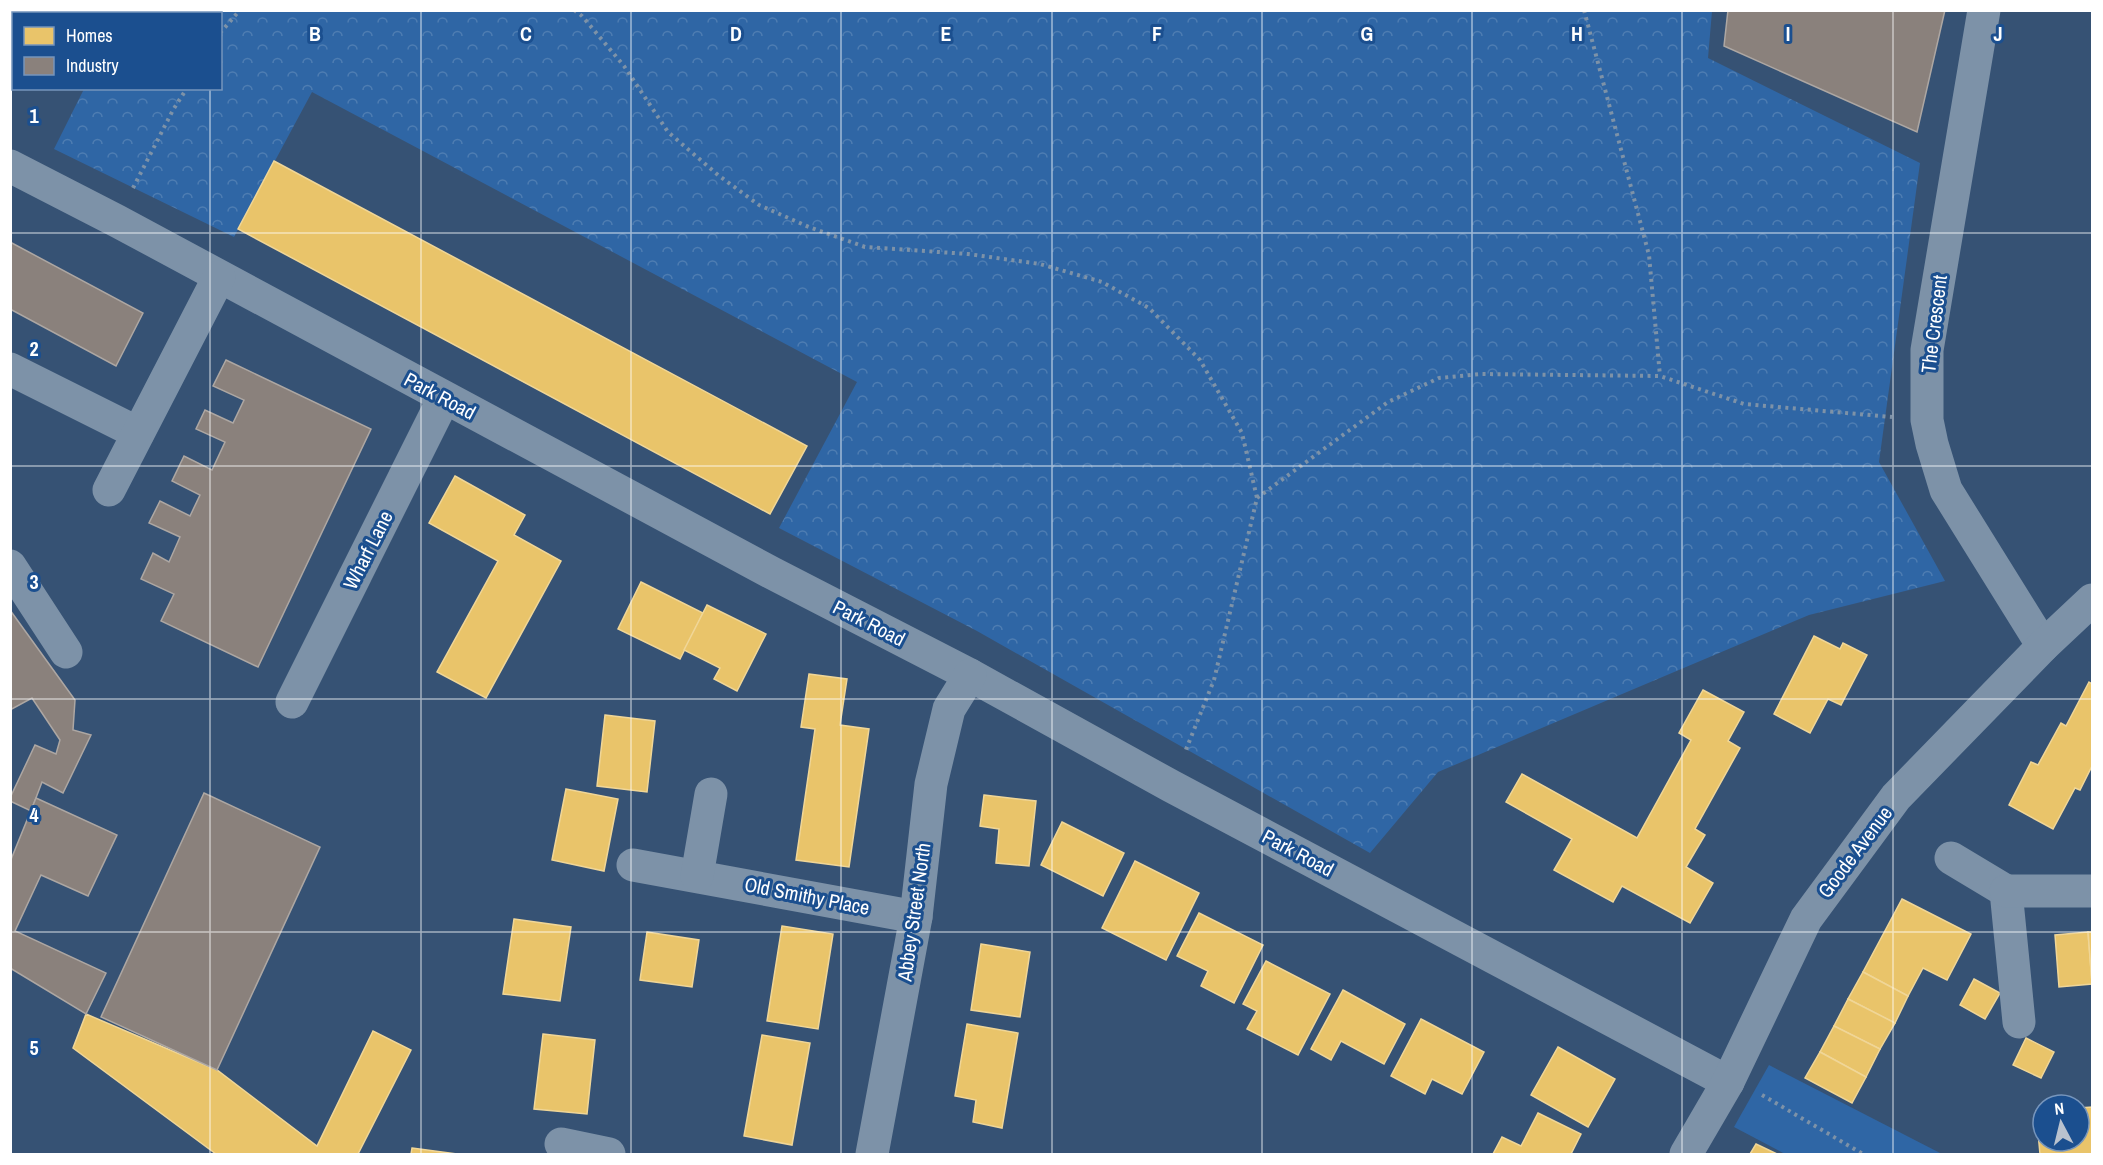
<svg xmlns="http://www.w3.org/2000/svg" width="2103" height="1165" viewBox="0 0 2103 1165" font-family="'Archivo Narrow',sans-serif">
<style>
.grass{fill:#2f66a5}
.park{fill:url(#park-crowns)}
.homes{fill:#e9c46a;stroke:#f0d697;stroke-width:1.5}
.industry{fill:#8a817c;stroke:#ada7a3;stroke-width:1.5}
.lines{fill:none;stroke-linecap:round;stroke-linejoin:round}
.path{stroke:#7d92a8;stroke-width:4;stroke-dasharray:3 4.5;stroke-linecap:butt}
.minor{stroke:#7d92a8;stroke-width:33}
.grid{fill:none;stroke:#fff;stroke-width:1.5;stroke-opacity:0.55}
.labels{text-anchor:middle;stroke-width:6;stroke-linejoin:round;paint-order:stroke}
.street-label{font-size:20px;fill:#fff;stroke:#1b4f8f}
.grid-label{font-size:20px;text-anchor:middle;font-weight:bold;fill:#fff;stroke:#1b4f8f;stroke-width:6;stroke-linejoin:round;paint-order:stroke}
</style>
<defs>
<pattern id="park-crowns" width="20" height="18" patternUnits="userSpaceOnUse" patternTransform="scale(1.5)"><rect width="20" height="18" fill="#2f66a5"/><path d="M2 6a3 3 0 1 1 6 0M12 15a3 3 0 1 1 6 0" fill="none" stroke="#4e7db2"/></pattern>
</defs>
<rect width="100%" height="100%" fill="#365274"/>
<path class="grass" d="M 1769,1065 L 1942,1154 L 1785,1154 L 1734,1127 Z"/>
<path class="park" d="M 121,11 L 1712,11 L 1708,58 L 1920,163 L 1879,462 L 1945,581 L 1809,615 L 1438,772 L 1370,853 L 977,631 L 779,528 L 857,382 L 312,92 L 234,237 L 54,149 L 84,89 L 220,88 L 220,14 L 120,13 Z"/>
<g class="homes">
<path d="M 274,161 L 807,446 L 770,514 L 238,229 Z"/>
<path d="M 455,476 L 525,515 L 514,535 L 561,561 L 486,698 L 437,672 L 498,561 L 429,523 Z"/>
<path d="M 641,582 L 703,613 L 680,659 L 618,629 Z"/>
<path d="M 707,605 L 766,634 L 737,691 L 714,679 L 720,668 L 684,650 Z"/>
<path d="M 1814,636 L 1840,649 L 1843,643 L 1867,655 L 1841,705 L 1828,699 L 1810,733 L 1774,714 Z"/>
<path d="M 809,674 L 847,679 L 840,725 L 869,729 L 849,867 L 796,860 L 815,729 L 801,727 Z"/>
<path d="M 2089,682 L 2092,684 L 2092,766 L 2080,790 L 2075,788 L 2053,829 L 2009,805 L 2031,762 L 2038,765 L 2061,723 L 2066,726 Z"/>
<path d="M 1703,690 L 1744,712 L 1728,741 L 1740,748 L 1695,829 L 1705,835 L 1686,867 L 1713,883 L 1690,923 L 1622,886 L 1613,902 L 1554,870 L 1572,839 L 1506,802 L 1522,774 L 1637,838 L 1691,740 L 1679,733 Z"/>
<path d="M 605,715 L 655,721 L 647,792 L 597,786 Z"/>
<path d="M 566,789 L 618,799 L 604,871 L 552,860 Z"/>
<path d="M 984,795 L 1036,801 L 1029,866 L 996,863 L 999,829 L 980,826 Z"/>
<path d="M 1062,822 L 1124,853 L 1103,896 L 1041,865 Z"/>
<path d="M 1135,861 L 1199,893 L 1166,960 L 1102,928 Z"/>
<path d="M 1902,899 L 1971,934 L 1947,980 L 1923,968 L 1908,996 L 1863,972 Z"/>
<path d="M 1199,913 L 1263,945 L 1234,1003 L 1201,986 L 1208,971 L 1177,956 Z"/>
<path d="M 514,919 L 571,927 L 560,1001 L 503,994 Z"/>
<path d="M 782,926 L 833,934 L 818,1029 L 767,1021 Z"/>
<path d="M 647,932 L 699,940 L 692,987 L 640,980 Z"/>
<path d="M 2088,932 L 2092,984 L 2059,987 L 2055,935 Z"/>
<path d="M 2088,932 L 2092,932 L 2092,982 Z"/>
<path d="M 981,944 L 1030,952 L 1020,1017 L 971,1010 Z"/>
<path d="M 1266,961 L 1330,994 L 1298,1055 L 1247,1029 L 1257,1011 L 1243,1004 Z"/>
<path d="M 1863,972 L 1908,996 L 1895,1023 L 1848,999 Z"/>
<path d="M 1974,979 L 2000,993 L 1985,1019 L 1960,1005 Z"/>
<path d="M 1343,990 L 1405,1024 L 1384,1064 L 1341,1041 L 1331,1060 L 1311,1049 Z"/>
<path d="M 1848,999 L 1895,1023 L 1880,1049 L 1834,1026 Z"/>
<path d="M 86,1014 L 217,1070 L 317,1146 L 373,1031 L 411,1050 L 358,1154 L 216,1154 L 73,1048 Z"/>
<path d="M 1421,1019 L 1484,1052 L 1462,1094 L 1432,1079 L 1425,1094 L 1391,1076 Z"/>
<path d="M 967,1024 L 1018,1033 L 1002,1128 L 973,1122 L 976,1100 L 955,1096 Z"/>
<path d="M 1834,1026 L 1880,1049 L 1866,1077 L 1820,1052 Z"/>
<path d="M 543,1034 L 595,1040 L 587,1114 L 534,1109 Z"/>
<path d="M 762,1035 L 810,1043 L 792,1145 L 744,1136 Z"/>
<path d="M 2026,1038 L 2054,1052 L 2041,1078 L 2013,1065 Z"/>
<path d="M 1558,1047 L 1615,1079 L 1588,1127 L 1531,1095 Z"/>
<path d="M 1820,1052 L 1866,1077 L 1852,1103 L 1805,1078 Z"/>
<path d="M 2092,1107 L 2092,1154 L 2040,1154 L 2036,1111 L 2043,1110 L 2043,1141 L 2079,1141 L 2079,1108 Z"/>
<path d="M 1538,1113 L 1581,1134 L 1571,1154 L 1493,1154 L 1502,1137 L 1521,1146 Z"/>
<path d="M 1756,1144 L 1777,1154 L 1750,1154 Z"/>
<path d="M 412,1148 L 457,1154 L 411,1154 Z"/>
</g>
<g class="industry">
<path d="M 1728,10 L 1945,10 L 1917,132 L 1724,46 Z"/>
<path d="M 10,242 L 143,313 L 116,366 L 10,309 Z"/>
<path d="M 226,360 L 371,429 L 258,667 L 161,621 L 174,594 L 141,579 L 153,553 L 169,562 L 180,537 L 149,523 L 160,501 L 190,516 L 200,495 L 172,481 L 184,456 L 212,470 L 225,442 L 196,429 L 205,410 L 233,423 L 244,400 L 213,386 Z"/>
<path d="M 10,610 L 75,700 L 73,730 L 91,735 L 63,793 L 42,782 L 31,811 L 10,801 L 10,798 L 35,745 L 56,754 L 60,740 L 32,698 L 10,710 Z"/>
<path d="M 204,793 L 320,847 L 217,1070 L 101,1017 Z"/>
<path d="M 36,798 L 117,835 L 88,896 L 41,875 L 15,931 L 106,973 L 86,1014 L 10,968 L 10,862 Z"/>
</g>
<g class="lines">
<g class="path">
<path d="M 574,10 L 582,16 L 624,66 L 668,132 L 718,175 L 759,205 L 809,227 L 865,247 L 968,254 L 1040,264 L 1102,282 L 1149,308 L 1200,360 L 1242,433 L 1257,498 L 1214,680 L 1185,752"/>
<path d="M 1584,10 L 1649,255 L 1660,376"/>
<path d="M 220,33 L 240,10"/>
<path d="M 133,188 L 173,110 L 187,88"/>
<path d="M 1257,498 L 1388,402 L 1439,378 L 1481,374 L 1660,376 L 1744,404 L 1892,417"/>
<path d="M 1762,1095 L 1863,1154"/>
</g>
<g class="minor">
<path d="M 1984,10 L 1927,350 L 1927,420 L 1932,444 L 1946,490 L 2043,646"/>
<path d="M 10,166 L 117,221 L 772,573 L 970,675 L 1171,786 L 1728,1082"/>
<path d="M 10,369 L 138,433"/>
<path d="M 109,490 L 219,277"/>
<path d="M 10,566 L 66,652"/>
<path d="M 292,702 L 444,398"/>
<path d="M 1951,858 L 2006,891 L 2019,1022"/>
<path d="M 633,865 L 916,917"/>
<path d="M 697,876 L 711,794"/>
<path d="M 2006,891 L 2092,891"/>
<path d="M 561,1144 L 609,1154"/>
<path d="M 872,1154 L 916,917 L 931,784 L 949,709 L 970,675"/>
<path d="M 1686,1154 L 1728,1082 L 1806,919 L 1896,797 L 2043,646 L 2092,600"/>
</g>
</g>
<path class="grid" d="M 210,10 L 210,14M 421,10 L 421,1154M 631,10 L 631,1154M 841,10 L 841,1154M 1052,10 L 1052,1154M 1262,10 L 1262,1154M 1472,10 L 1472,1154M 1682,10 L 1682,1154M 1893,10 L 1893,1154M 210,88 L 210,1154M 10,233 L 2092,233M 10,466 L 2092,466M 10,699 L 2092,699M 10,932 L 2092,932"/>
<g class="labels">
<g class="street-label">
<text transform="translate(1934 324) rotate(-83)" y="7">The Crescent</text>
<text transform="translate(440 396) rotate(28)" y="7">Park Road</text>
<text transform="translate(368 550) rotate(-63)" y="7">Wharf Lane</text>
<text transform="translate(869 623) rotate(27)" y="7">Park Road</text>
<text transform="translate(1855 852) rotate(-53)" y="7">Goode Avenue</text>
<text transform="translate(1298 853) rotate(28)" y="7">Park Road</text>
<text transform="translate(807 896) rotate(11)" y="7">Old Smithy Place</text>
<text transform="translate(914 912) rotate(-82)" y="7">Abbey Street North</text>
</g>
</g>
<g class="grid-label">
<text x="315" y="41">B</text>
<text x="526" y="41">C</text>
<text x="736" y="41">D</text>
<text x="946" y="41">E</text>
<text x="1157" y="41">F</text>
<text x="1367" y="41">G</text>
<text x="1577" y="41">H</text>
<text x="1788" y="41">I</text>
<text x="1998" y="41">J</text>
<text x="34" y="123">1</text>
<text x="34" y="356">2</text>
<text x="34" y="589">3</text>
<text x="34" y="822">4</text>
<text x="34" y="1055">5</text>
</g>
<rect width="2103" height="1165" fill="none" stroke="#ffffff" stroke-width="24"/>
<rect x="12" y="12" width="210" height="78" fill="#1b4f8f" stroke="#7695bc" stroke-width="1.5"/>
<rect x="24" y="27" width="30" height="18" fill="#e9c46a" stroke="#7695bc" stroke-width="1.5"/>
<text x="66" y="42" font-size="18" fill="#ffffff">Homes</text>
<rect x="24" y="57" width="30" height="18" fill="#8a817c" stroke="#7695bc" stroke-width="1.5"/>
<text x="66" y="72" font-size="18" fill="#ffffff">Industry</text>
<g transform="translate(2061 1123) rotate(353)"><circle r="28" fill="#1b4f8f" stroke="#7695bc" stroke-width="1.5"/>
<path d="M0-4.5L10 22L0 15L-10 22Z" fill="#b9c2ce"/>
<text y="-9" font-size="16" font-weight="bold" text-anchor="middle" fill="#ffffff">N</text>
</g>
</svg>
